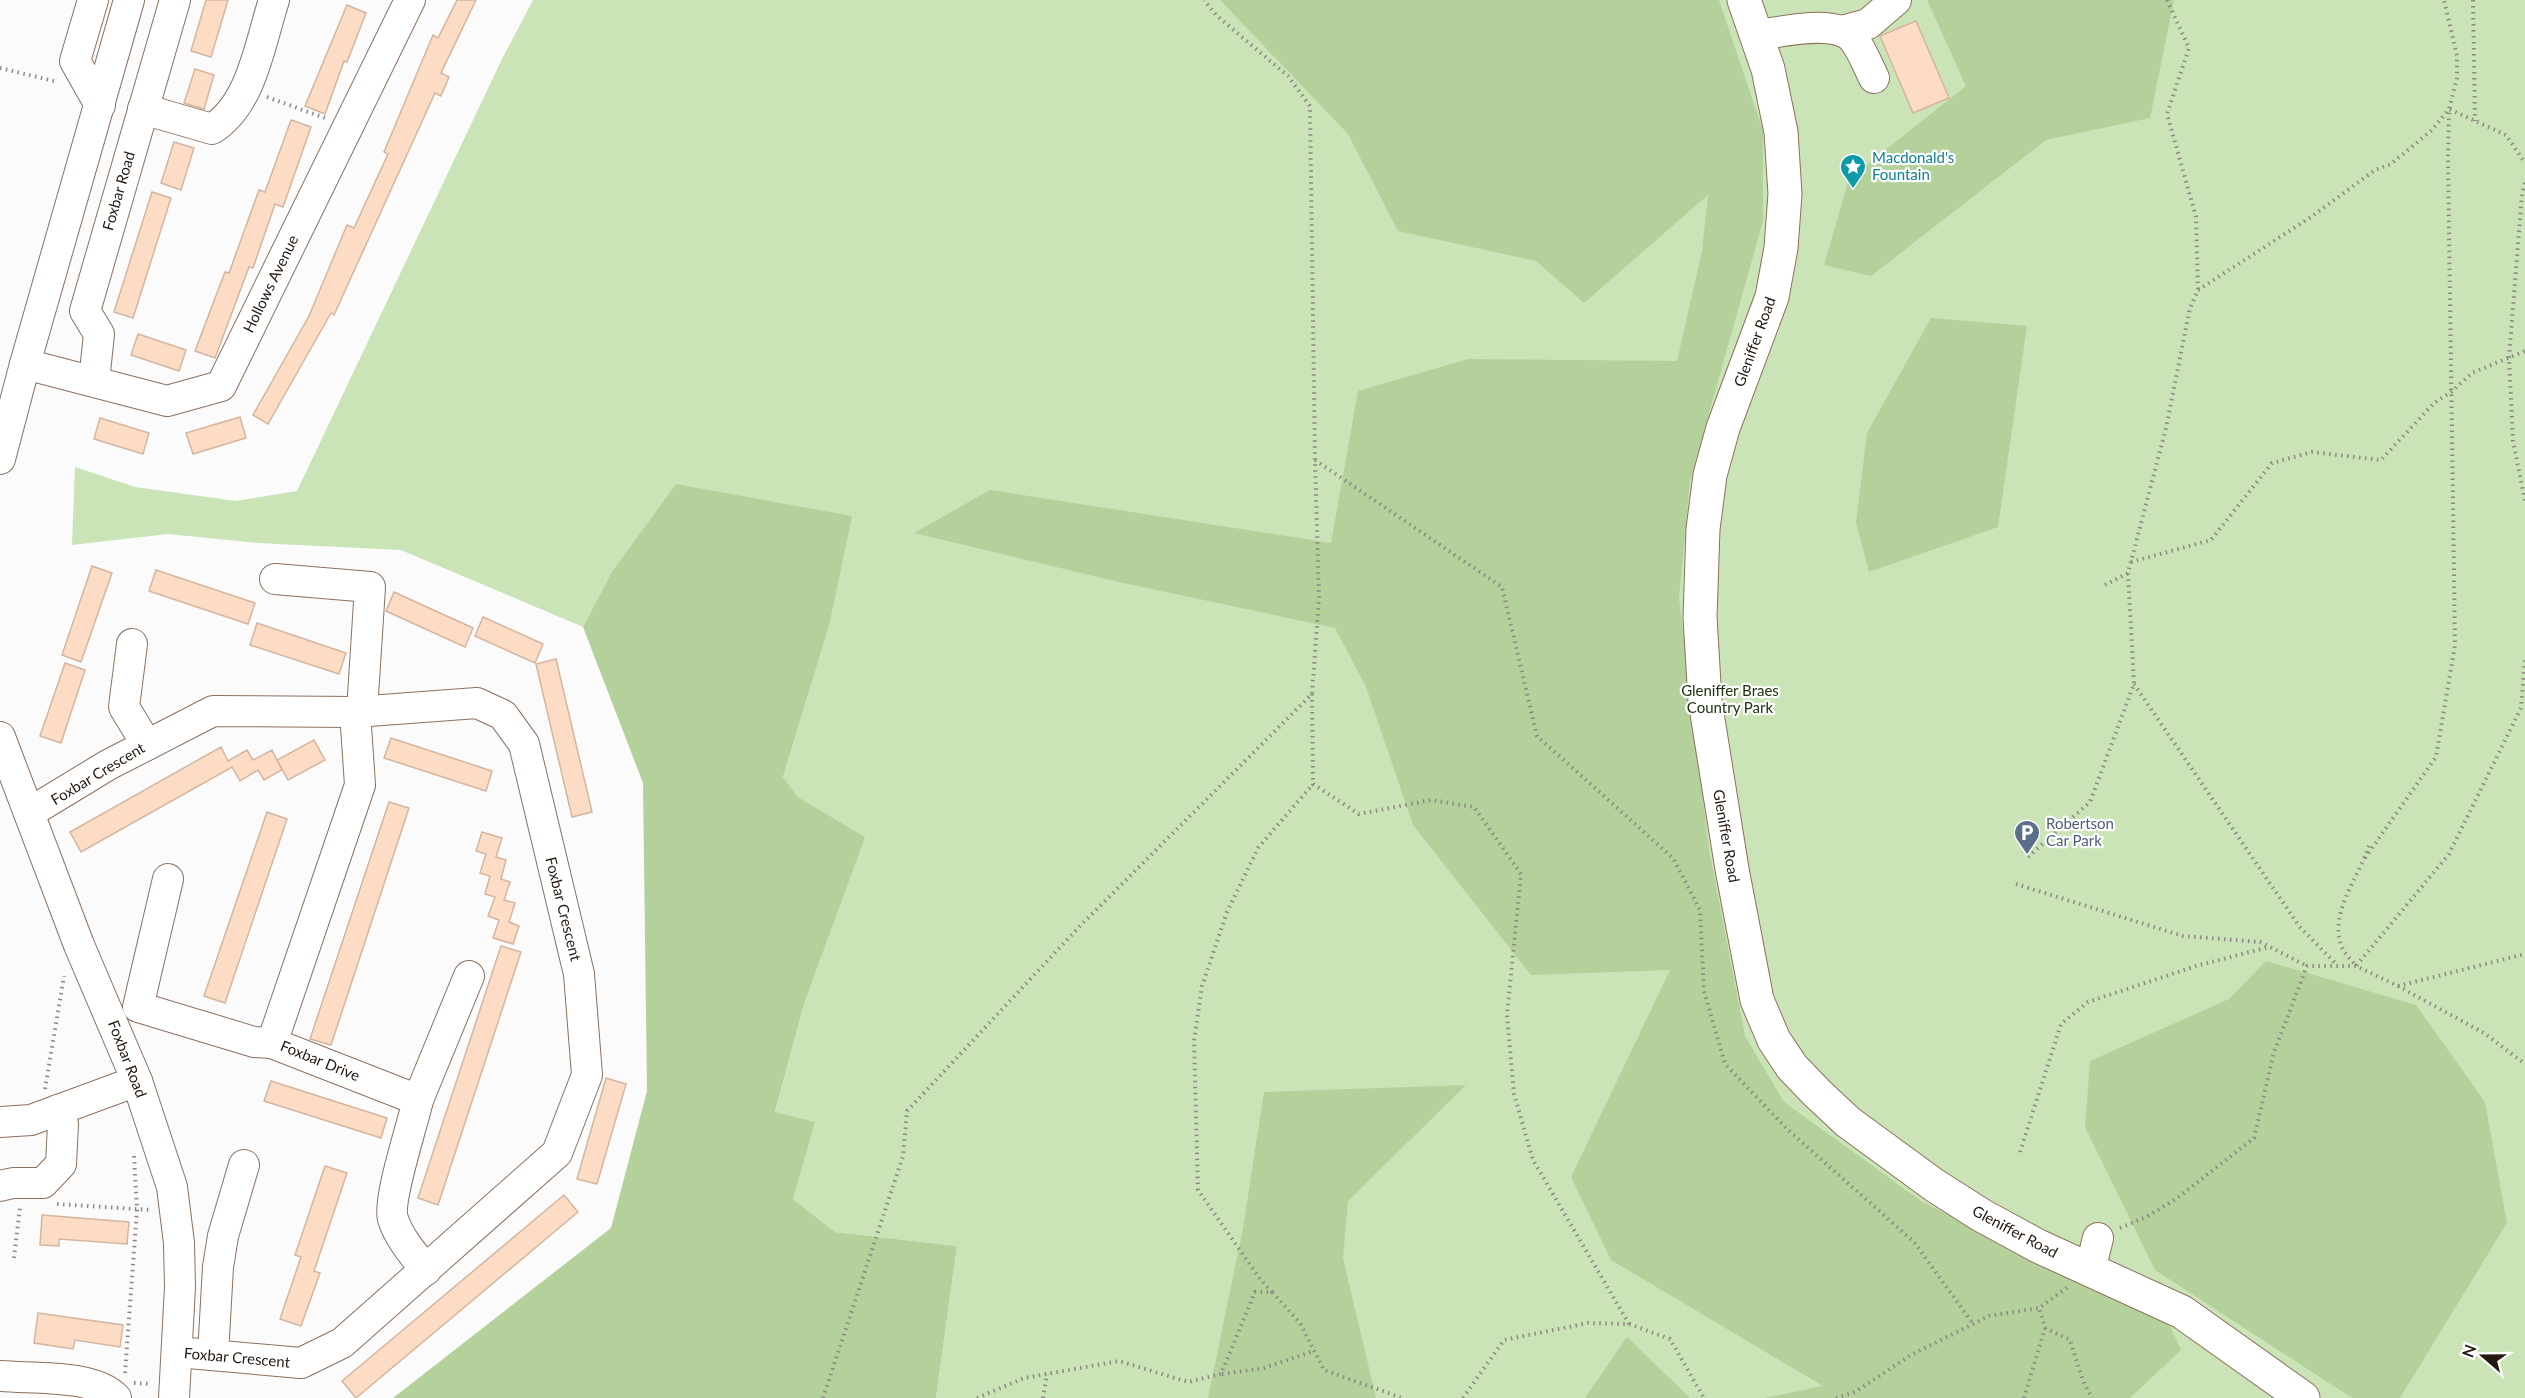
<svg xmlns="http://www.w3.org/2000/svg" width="2525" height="1398" viewBox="0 0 2525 1398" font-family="Lato,sans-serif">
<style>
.green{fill:#cbe4b7}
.forest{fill:#b4d19c}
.building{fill:#fcdcc5;stroke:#d4b59f;stroke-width:1.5}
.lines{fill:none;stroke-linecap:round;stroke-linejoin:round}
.minor-casing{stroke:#8d705c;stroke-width:32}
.major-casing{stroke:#8d705c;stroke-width:35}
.path{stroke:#8e8884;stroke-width:4;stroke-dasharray:1.5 4.5;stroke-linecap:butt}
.minor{stroke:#fff;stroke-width:30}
.major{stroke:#fff;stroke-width:33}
.labels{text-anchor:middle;stroke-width:4.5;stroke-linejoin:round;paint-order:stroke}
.culture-label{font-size:15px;fill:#0d838f;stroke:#fff;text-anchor:start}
.street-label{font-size:15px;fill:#241810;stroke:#fff}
.park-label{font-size:15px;fill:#21330d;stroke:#fff}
.service-label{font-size:15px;fill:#4e5e75;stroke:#fff;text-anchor:start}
</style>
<rect width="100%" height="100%" fill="#fbfbfb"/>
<path class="green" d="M 533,0 L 2525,0 L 2525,1398 L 936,1398 L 957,1246 L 835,1232 L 793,1199 L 814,1123 L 775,1113 L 804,1004 L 864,837 L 798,797 L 783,777 L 829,626 L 612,573 L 583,627 L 401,550 L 258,543 L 168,534 L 72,545 L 75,467 L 135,487 L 236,501 L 297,491 L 502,59 Z"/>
<g class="forest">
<path d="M 1220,0 L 1719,0 L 1763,131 L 1763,221 L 1690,481 L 1679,598 L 1709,849 L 1745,1036 L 1784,1102 L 1921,1201 L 2170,1326 L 2181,1350 L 2130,1398 L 1764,1398 L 1823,1386 L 1611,1260 L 1571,1177 L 1670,970 L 1531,975 L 1413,825 L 1366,687 L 1335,628 L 1119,582 L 914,533 L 990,490 L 1331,543 L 1358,391 L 1468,359 L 1677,361 L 1702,251 L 1708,195 L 1584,303 L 1536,261 L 1398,231 L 1348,134 Z"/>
<path d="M 1927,0 L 2174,0 L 2150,118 L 2046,140 L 1871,276 L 1824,265 L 1849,179 L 1966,86 Z"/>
<path d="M 1931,318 L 2027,326 L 1998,527 L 1869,572 L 1856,522 L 1867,433 Z"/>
<path d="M 676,484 L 852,516 L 829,626 L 783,777 L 798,797 L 865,837 L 804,1004 L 775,1112 L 815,1122 L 793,1199 L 835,1232 L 957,1246 L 936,1398 L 393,1398 L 611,1228 L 647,1091 L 643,783 L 583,627 L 612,572 Z"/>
<path d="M 2266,961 L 2416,1005 L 2485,1102 L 2507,1223 L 2400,1398 L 2352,1398 L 2155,1270 L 2085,1127 L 2090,1061 L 2229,999 Z"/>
<path d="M 1466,1085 L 1348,1201 L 1343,1258 L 1376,1398 L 1208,1398 L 1243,1228 L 1264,1092 Z"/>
<path d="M 1627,1337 L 1690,1398 L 1585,1398 Z"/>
</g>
<g class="building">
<path d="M 206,0 L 228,0 L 211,57 L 191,51 Z"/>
<path d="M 457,0 L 476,0 L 441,73 L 449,77 L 441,96 L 435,93 L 334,315 L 331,313 L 268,424 L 253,415 L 309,316 L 347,225 L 354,228 L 388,154 L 384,152 L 433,35 L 438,38 Z"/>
<path d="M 347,5 L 366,13 L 347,62 L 344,61 L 325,114 L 305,106 Z"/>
<path d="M 1916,21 L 1949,98 L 1913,113 L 1880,36 Z"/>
<path d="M 195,69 L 214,75 L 204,109 L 184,103 Z"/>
<path d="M 291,120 L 311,127 L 283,207 L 275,204 L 253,268 L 249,267 L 215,358 L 195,351 L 225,272 L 229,273 L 259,190 L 265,192 Z"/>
<path d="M 174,142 L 194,148 L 181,190 L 161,183 Z"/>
<path d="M 152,192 L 171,198 L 133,318 L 114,312 Z"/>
<path d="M 138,334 L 186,350 L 179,371 L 131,355 Z"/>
<path d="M 240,417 L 246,438 L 193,454 L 186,433 Z"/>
<path d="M 100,418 L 149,433 L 143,454 L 94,439 Z"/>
<path d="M 92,566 L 112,573 L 81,662 L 62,655 Z"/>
<path d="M 156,570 L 255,603 L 248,624 L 149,591 Z"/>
<path d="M 394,592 L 473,628 L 465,647 L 386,611 Z"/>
<path d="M 483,617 L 543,644 L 535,663 L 475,636 Z"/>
<path d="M 257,623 L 346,653 L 339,674 L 250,645 Z"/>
<path d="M 556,659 L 592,812 L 572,817 L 536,664 Z"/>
<path d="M 65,663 L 85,670 L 61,743 L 40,736 Z"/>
<path d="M 391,738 L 492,771 L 486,791 L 384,758 Z"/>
<path d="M 314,740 L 325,760 L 288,780 L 277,760 Z"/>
<path d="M 221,747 L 228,761 L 247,750 L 253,760 L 272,750 L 282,770 L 264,780 L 258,770 L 240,781 L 232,767 L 81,852 L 70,832 Z"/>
<path d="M 389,802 L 409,808 L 331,1045 L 310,1039 Z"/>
<path d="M 267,812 L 287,819 L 225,1003 L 204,996 Z"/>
<path d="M 482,832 L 502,838 L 496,857 L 506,860 L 501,879 L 510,882 L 504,900 L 515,903 L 509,922 L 519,926 L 513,944 L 493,938 L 499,920 L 488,916 L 495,897 L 485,894 L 490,876 L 480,873 L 486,854 L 476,851 Z"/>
<path d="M 501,946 L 521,952 L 438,1205 L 418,1198 Z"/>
<path d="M 606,1078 L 626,1084 L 597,1184 L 577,1179 Z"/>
<path d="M 271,1081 L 387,1118 L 381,1138 L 264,1101 Z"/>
<path d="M 325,1166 L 347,1173 L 314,1271 L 320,1273 L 301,1326 L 280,1319 L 301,1257 L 295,1255 Z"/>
<path d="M 564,1195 L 578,1212 L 356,1398 L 342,1381 Z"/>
<path d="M 42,1215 L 129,1222 L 127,1244 L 59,1239 L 59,1246 L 40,1245 Z"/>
<path d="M 38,1313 L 123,1325 L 120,1347 L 75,1340 L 73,1349 L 34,1343 Z"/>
</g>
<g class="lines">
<defs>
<g id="minor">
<path d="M 93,0 L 75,61 L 100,105"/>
<path d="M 1842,31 L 1868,24 L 1896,0"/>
<path d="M 1758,35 C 1782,32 1837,18 1854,40 C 1862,50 1868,66 1874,78"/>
<path d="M 143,109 L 212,129 C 252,104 260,43 274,0"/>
<path d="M 25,364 L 167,401 L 221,386 L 410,0"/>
<path d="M 94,381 L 99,334 L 85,311 L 175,0"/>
<path d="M 0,459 L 25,364 L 129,0"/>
<path d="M 275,579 L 370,587 L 362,711"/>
<path d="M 132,644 L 124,707 L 147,745"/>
<path d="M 355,712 L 360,785 L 272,1043 L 418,1100 C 413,1123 387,1201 393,1219 C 399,1238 414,1255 426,1270"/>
<path d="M 0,737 L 79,945 L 137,1081 L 172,1187 L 179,1243 L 180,1287 L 174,1398"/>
<path d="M 29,813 L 108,765 L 213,711 L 355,712 L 477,703 L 503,715 L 524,744 L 579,974 L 587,1075 L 557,1153 L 342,1343 L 301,1363 L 177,1352"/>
<path d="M 168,879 L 138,1007 L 254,1042 L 272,1043"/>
<path d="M 418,1100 L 469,976"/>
<path d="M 0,1122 L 31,1120 L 137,1081"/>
<path d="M 0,1186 L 13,1183 L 43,1183 L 61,1164 L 63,1124 L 58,1110"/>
<path d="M 2090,1270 L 2098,1238"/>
<path d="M 213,1355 L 218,1267 L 223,1236 L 244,1165"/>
<path d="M 0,1376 C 32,1379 94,1374 116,1398"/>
</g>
<path id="major" d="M 1744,0 L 1768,69 L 1781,132 L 1785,194 L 1781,248 L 1772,297 L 1723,428 L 1710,475 L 1703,529 L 1700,617 L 1705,701 L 1732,869 L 1757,1000 L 1774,1040 L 1792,1067 L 1817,1093 L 1848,1122 L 1934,1185 L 1981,1215 L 2038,1246 L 2182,1312 L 2303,1398"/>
</defs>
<use href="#minor" class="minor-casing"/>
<use href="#major" class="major-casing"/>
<g class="path">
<path d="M 2167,0 L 2189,48 L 2167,114 L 2196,217 L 2198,290"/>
<path d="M 2473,0 L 2475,121"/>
<path d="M 0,68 L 58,82"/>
<path d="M 267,97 L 325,118"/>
<path d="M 2525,183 L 2522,194 L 2509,358 L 2513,441 L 2525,501"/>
<path d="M 1315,460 L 1502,587 L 1537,736 L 1673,858 L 1700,910 L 1704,991 L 1725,1064 L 1786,1128 L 1914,1242 L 1973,1324"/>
<path d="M 2131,562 L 2211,540 L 2272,463 L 2312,452 L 2381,460 L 2434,403 L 2451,392 L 2472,373 L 2525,351"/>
<path d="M 2105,585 L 2128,573 L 2166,428 L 2190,308 L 2198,290 L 2311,217 L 2375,170 L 2391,164 L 2432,130 L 2449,109 L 2457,78 L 2457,56 L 2444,0"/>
<path d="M 2134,684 L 2299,926 L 2337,965"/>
<path d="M 1312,694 L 1313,784 L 1359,814 L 1431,800 L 1474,807 L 1521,874 L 1507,1015 L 1514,1094 L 1533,1160 L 1629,1324"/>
<path d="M 2369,846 C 2359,877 2328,914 2342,947 C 2344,954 2352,960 2356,966 L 2449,854 L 2521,708 L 2525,659"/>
<path d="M 2028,857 L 2090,802 L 2134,684 L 2128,573"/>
<path d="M 2365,858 L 2436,757 L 2455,645 L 2448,159 L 2449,109 L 2506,135 L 2525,163"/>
<path d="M 2016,884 L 2183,936 L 2260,942 L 2307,966"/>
<path d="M 2398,986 L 2525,954"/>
<path d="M 45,1089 L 64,976"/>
<path d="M 2020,1152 L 2061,1024 L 2088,1002 L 2196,966 L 2269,947"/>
<path d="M 57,1204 L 151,1210"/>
<path d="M 2120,1228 L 2146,1217 L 2176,1199 L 2254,1138 L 2274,1052 L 2307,966 L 2356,966 L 2398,986 L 2484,1033 L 2525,1064"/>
<path d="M 14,1258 L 20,1207"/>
<path d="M 1272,1292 L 1260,1279 L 1198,1190 L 1194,1041 L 1202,986 L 1227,912 L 1258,848 L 1313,784"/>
<path d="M 2045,1328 L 2070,1340 L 2083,1381 L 2092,1398"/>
<path d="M 125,1373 L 137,1210 L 134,1156"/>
<path d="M 1222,1374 L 1264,1368 L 1314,1351"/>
<path d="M 134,1383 L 151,1384"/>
<path d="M 823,1398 L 903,1156 L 907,1111 L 1079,927 L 1312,694 L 1319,599 L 1315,459 L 1310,106 L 1288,76 L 1216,15 L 1204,0"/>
<path d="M 977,1398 L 1024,1378 L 1119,1361 L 1188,1382 L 1221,1374 L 1255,1292 L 1272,1292 L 1300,1323 L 1324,1370 L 1402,1398"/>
<path d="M 1043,1398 L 1047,1374"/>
<path d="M 1463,1398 L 1504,1340 L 1588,1323 L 1629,1324 L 1670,1339 L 1704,1398"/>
<path d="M 1836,1398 L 1855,1392 L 1911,1355 L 1989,1316 L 2039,1308 L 2068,1287"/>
<path d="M 2024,1398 L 2045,1328 L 2039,1308"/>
</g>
<use href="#minor" class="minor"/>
<use href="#major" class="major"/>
</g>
<defs>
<symbol id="sight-pin" viewBox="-11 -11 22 30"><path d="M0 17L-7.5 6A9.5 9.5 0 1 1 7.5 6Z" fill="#0f9aa8" stroke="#fff"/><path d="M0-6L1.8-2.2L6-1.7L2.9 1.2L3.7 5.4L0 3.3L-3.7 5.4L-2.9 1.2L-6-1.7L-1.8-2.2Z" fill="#fff"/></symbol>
<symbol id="parking-pin" viewBox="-11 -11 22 30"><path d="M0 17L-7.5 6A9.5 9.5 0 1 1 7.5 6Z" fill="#5c6f8a" stroke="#fff"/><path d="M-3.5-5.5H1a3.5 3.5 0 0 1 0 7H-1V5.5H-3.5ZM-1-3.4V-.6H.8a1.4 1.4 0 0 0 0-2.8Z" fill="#fff"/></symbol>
</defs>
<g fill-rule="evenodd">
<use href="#sight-pin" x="1838" y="152" width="30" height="40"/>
<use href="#parking-pin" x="2012" y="818" width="30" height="40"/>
</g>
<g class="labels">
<g class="culture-label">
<text x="1872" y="163">Macdonald's<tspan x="1872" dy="17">Fountain</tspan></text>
</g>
<g class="street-label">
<text transform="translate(119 191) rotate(-74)" y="5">Foxbar Road</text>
<text transform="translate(271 284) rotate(-64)" y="5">Hollows Avenue</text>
<text transform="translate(1755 342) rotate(-70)" y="5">Gleniffer Road</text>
<text transform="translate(98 774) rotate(-31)" y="5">Foxbar Crescent</text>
<text transform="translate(1726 836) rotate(80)" y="5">Gleniffer Road</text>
<text transform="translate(563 909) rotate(76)" y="5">Foxbar Crescent</text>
<text transform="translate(127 1059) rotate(69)" y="5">Foxbar Road</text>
<text transform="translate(320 1061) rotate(22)" y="5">Foxbar Drive</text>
<text transform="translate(2015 1232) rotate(28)" y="5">Gleniffer Road</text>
<text transform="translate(237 1358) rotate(5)" y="5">Foxbar Crescent</text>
</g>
<g class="park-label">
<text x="1730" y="696">Gleniffer Braes<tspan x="1730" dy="17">Country Park</tspan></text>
</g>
<g class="service-label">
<text x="2046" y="829">Robertson<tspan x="2046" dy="17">Car Park</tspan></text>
</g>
</g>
<g transform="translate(2483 1356) rotate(290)" stroke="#ffffff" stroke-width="4.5" paint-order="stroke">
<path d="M0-4.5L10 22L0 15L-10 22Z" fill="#241810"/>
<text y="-9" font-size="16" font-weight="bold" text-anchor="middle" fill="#241810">N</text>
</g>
</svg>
